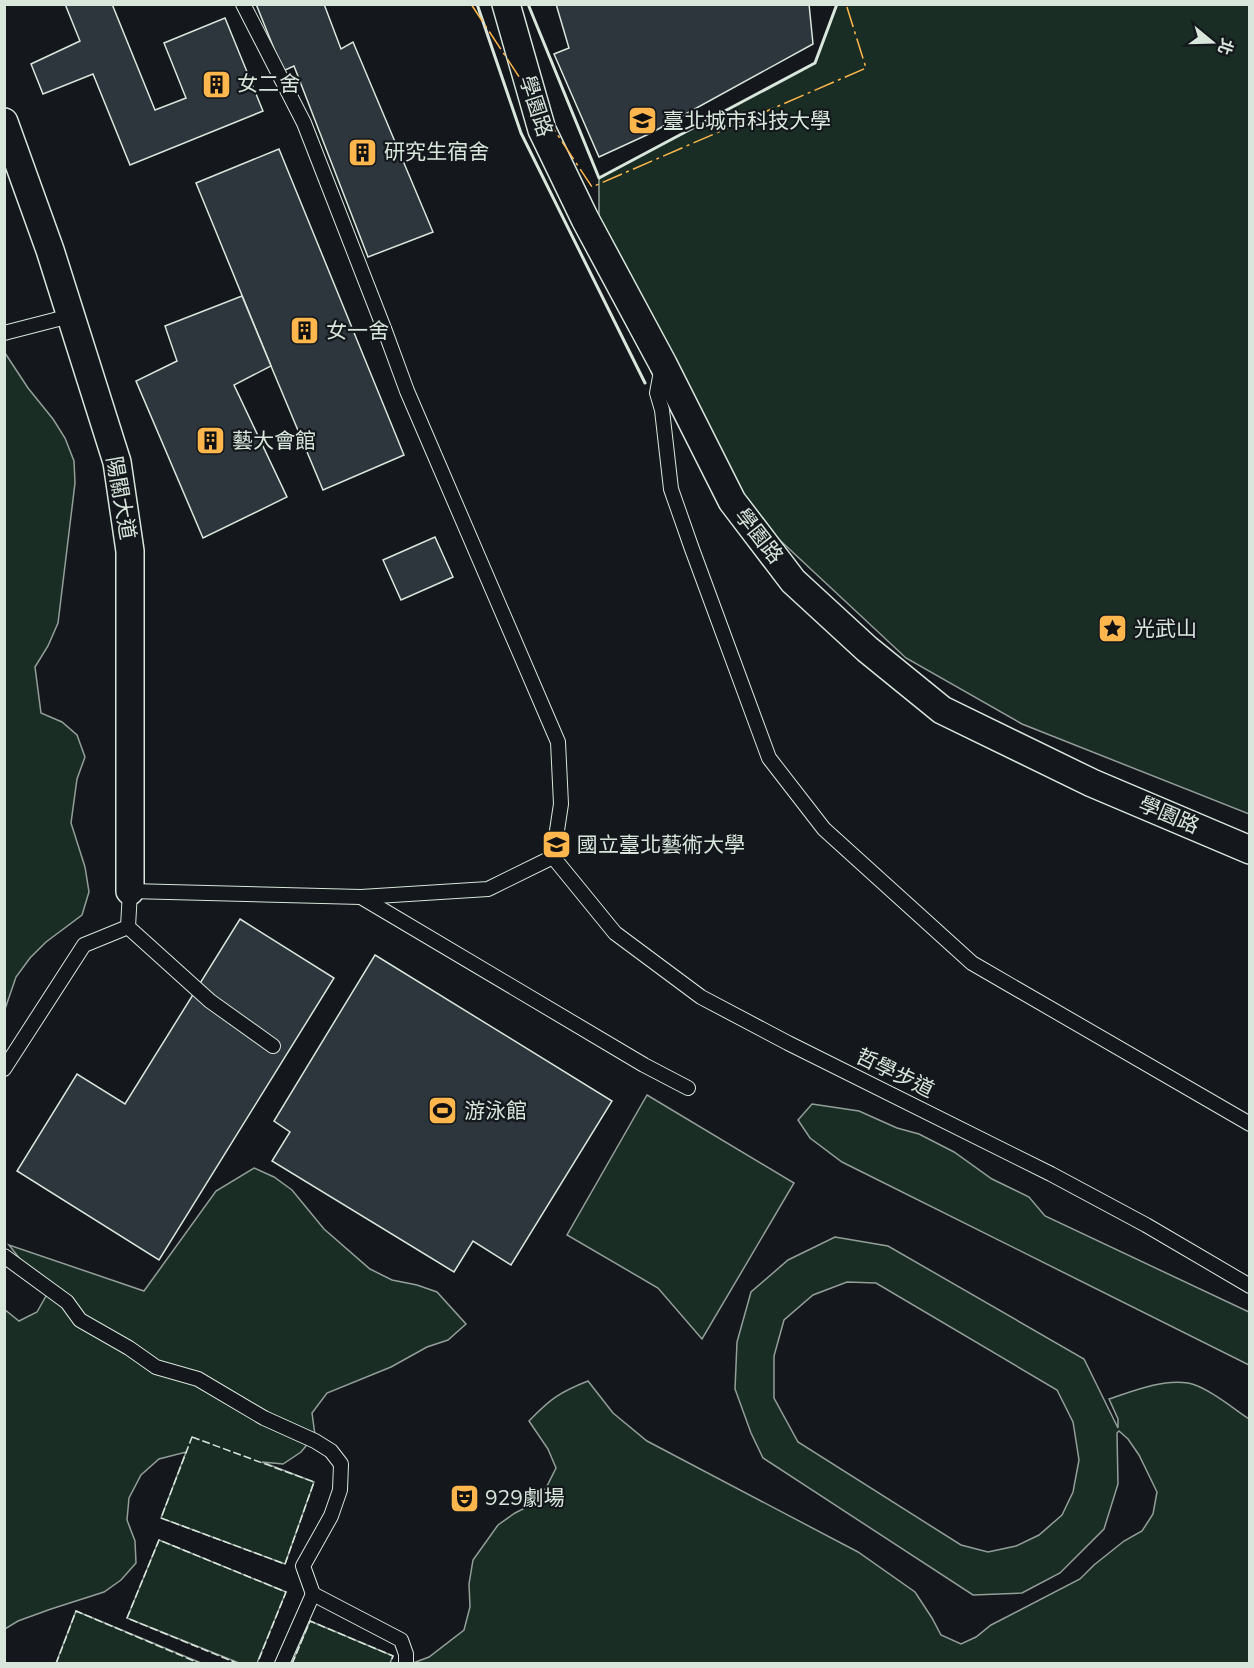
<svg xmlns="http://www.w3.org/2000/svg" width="1254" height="1668" viewBox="0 0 1254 1668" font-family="Mulish,'Noto Sans TC',sans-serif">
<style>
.green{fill:#1a2d24;stroke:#939e99;stroke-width:1.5;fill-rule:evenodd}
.building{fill:#2c363c;stroke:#d8e6dc;stroke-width:1.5}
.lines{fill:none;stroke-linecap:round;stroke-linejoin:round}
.service-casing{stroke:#d8e6dc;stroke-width:16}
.minor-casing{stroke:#d8e6dc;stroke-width:30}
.service{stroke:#14181c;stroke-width:14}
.minor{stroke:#14181c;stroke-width:27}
.fence{stroke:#d8e6dc;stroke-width:1.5;stroke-dasharray:8 3;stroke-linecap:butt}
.wall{stroke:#d8e6dc;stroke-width:3}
.power{stroke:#ffb74d;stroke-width:1.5;stroke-dasharray:21 4.5 3 4.5;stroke-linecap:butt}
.labels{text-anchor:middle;stroke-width:4.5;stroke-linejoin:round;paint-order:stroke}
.poi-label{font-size:21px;fill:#d8e6dc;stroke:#14181c;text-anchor:start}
.street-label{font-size:21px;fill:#d8e6dc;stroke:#14181c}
</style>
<rect width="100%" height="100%" fill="#14181c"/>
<g class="green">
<path d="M 837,5 L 1249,5 L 1249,814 L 1022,724 L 906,658 L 755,517 L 599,231 L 599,178 L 815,63 Z"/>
<path d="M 5,353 L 28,388 L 53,419 L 65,438 L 74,461 L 75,483 L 58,623 L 48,646 L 35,667 L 41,713 L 62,722 L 77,735 L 85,757 L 77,779 L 71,823 L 85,867 L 89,892 L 82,915 L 46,942 L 30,958 L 16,977 L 5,1009 Z"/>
<path d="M 647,1095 L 794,1183 L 702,1339 L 658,1288 L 567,1235 Z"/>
<path d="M 812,1104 L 859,1111 L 897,1128 L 919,1134 L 954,1152 L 992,1179 L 1029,1197 L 1045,1216 L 1249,1312 L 1249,1365 L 842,1162 L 810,1138 L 798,1120 Z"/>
<path d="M 254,1168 L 274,1177 L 292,1190 L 324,1229 L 370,1269 L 392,1280 L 417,1285 L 437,1292 L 466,1324 L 448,1340 L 427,1347 L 391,1367 L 327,1393 L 312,1413 L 315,1435 L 301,1452 L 283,1464 L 262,1462 L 314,1482 L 285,1564 L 161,1518 L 186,1452 L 159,1459 L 141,1475 L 129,1498 L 127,1520 L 135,1541 L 136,1563 L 121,1580 L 104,1592 L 51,1609 L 18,1621 L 5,1629 L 4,1309 L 19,1321 L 37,1312 L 46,1296 L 38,1275 L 23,1263 L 9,1245 L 144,1291 L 216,1191 Z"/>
<path d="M 835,1237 L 888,1246 L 1084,1359 L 1118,1428 L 1118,1419 L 1109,1399 C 1133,1391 1162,1379 1188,1383 C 1206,1386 1234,1409 1249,1419 L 1249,1663 L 413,1663 L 429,1657 L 464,1630 L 470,1607 L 469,1584 L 473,1560 L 498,1525 L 515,1513 L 535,1503 L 546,1488 L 556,1468 L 548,1449 L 529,1421 C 550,1399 560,1392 588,1381 L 613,1413 L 647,1441 L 858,1552 L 915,1592 L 932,1618 L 941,1635 L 961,1644 L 976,1637 L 991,1625 L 1080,1579 L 1094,1565 L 1124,1541 L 1142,1531 L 1153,1514 L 1157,1492 L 1139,1455 L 1128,1439 L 1119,1431 L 1117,1433 L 1118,1484 L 1104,1529 L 1060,1573 L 1022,1593 L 973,1595 L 763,1458 L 751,1433 L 735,1389 L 737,1342 L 751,1292 L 788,1260 ZM 847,1282 L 876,1283 L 1057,1390 L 1073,1422 L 1079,1460 L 1073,1492 L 1062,1515 L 1039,1535 L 1016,1546 L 988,1552 L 961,1545 L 798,1442 L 774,1398 L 774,1356 L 784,1320 L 813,1295 Z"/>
<path d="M 159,1540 L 286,1592 L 257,1663 L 239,1663 L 127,1618 Z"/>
<path d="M 76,1611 L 201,1663 L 56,1663 Z"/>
<path d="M 310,1621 L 393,1656 L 390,1663 L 292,1663 Z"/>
</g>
<g class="building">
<path d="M 65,4 L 112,4 L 155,110 L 186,98 L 164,43 L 225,18 L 263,111 L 130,165 L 93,74 L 43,94 L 31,64 L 80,41 Z"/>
<path d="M 256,4 L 324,4 L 341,49 L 353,42 L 433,232 L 368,257 L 294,66 L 283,71 Z"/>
<path d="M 556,4 L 809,4 L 813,44 L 651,133 L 599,157 L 554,54 L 569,48 Z"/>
<path d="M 279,149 L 404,455 L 323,490 L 271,366 L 196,183 Z"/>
<path d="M 242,296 L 271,366 L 234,385 L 287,497 L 203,538 L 136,381 L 177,361 L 165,326 Z"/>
<path d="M 435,537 L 453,577 L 401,600 L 383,560 Z"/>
<path d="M 240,919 L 334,978 L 159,1260 L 17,1171 L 77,1074 L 125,1104 Z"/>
<path d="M 375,955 L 612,1101 L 511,1265 L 473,1241 L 454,1272 L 272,1161 L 290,1132 L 274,1121 Z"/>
</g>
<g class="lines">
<defs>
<g id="service">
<path d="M 243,4 L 304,123 L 385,331 L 407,391 L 558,742 L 561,804 L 553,857"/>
<path d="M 4,333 L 70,316"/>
<path d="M 662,366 L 657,393 L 662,410 L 671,489 L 692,549 L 769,758 L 824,829 L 972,963 L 1250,1124"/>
<path d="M 553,857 L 615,933 L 701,997 L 788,1043 L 1051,1174 L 1146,1225 L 1250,1286"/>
<path d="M 361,897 L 644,1065 L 688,1088"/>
<path d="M 273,1046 L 210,1001 L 128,927 L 130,891 L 361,897 L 488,889 L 553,857"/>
<path d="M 4,1069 L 84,945 L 128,927"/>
<path d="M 4,1256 L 67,1302 L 80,1320 L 129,1348 L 156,1367 L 198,1379 L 264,1418 L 315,1441 L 331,1451 L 341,1464 L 340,1490 L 331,1516 L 303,1566 L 313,1594 L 401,1640 L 406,1654 L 406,1664"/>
<path d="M 282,1664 L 313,1594"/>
</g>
<g id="minor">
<path d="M 506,4 L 542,130 L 585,219 L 663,364 L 732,501 L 793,581 L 867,649 L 942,710 L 1092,783 L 1250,850"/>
<path d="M 4,122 L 50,250 L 117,462 L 130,551 L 130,891"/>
</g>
</defs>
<use href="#service" class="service-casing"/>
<use href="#minor" class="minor-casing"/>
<use href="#service" class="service"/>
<use href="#minor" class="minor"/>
<g class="fence">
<path d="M 192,1437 L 314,1482 L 285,1564 L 161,1518 Z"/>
<path d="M 56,1664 L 76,1611 L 201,1664"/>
<path d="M 239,1664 L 127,1618 L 159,1540 L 286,1592 L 257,1664"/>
<path d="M 292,1664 L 310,1621 L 393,1656 L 390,1664"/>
</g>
<g class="wall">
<path d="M 477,4 L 521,133 L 645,383"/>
<path d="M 528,4 L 599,178 L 815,63 L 837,4"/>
</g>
<path class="power" d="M 471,4 L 592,187 L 866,68 L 846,4"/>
</g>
<defs>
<symbol id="building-square" viewBox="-11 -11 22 22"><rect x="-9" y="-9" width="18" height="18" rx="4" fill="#ffb74d" stroke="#14181c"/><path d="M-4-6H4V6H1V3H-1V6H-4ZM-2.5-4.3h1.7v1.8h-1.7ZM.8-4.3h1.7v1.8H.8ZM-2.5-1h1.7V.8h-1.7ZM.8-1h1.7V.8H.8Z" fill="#111"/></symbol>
<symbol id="university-square" viewBox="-11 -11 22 22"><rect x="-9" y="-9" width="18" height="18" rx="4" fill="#ffb74d" stroke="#14181c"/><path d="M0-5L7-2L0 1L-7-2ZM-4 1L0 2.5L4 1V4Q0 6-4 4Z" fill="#111"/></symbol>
<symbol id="sight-square" viewBox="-11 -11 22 22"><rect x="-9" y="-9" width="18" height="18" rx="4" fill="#ffb74d" stroke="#14181c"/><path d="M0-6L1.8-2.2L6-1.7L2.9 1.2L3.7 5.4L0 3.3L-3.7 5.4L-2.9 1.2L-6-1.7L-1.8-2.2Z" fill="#111"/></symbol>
<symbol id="stadium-square" viewBox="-11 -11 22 22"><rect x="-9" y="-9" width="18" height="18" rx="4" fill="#ffb74d" stroke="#14181c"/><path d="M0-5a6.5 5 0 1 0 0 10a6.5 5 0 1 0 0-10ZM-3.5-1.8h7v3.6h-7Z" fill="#111"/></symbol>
<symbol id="theatre-square" viewBox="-11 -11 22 22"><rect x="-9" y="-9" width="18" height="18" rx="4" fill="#ffb74d" stroke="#14181c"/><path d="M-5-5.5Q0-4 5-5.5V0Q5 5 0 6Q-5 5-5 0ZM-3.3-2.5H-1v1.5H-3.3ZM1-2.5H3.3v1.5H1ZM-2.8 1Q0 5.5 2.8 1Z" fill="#111"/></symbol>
</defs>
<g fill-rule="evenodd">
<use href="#building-square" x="200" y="68" width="33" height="33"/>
<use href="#university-square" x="626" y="104" width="33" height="33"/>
<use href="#building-square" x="346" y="136" width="33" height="33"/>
<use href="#building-square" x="288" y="314" width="33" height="33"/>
<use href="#building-square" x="194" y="424" width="33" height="33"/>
<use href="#sight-square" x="1096" y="612" width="33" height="33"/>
<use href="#university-square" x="540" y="828" width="33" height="33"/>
<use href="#stadium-square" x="426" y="1094" width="33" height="33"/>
<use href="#theatre-square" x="448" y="1482" width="33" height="33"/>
</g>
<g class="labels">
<g class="poi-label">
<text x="237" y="91">女二舍</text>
<text x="663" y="128">臺北城市科技大學</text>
<text x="384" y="159">研究生宿舍</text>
<text x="326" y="338">女一舍</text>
<text x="232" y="448">藝大會館</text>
<text x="1134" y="636">光武山</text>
<text x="577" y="852">國立臺北藝術大學</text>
<text x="464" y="1118">游泳館</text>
<text x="485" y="1505">929劇場</text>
</g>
<g class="street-label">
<text transform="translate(536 106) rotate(72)" y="7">學園路</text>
<text transform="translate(121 498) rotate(80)" y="7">陽關大道</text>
<text transform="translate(759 536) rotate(52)" y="7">學園路</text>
<text transform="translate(1169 815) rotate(23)" y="7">學園路</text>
<text transform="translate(895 1073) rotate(26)" y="7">哲學步道</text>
</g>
</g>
<rect width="1254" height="1668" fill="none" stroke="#d8e6dc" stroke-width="12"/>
<g transform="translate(1212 42) rotate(109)" stroke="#14181c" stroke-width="4.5" paint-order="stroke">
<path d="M0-4.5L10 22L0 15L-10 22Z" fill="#d8e6dc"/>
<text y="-9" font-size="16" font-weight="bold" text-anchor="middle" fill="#d8e6dc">北</text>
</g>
</svg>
